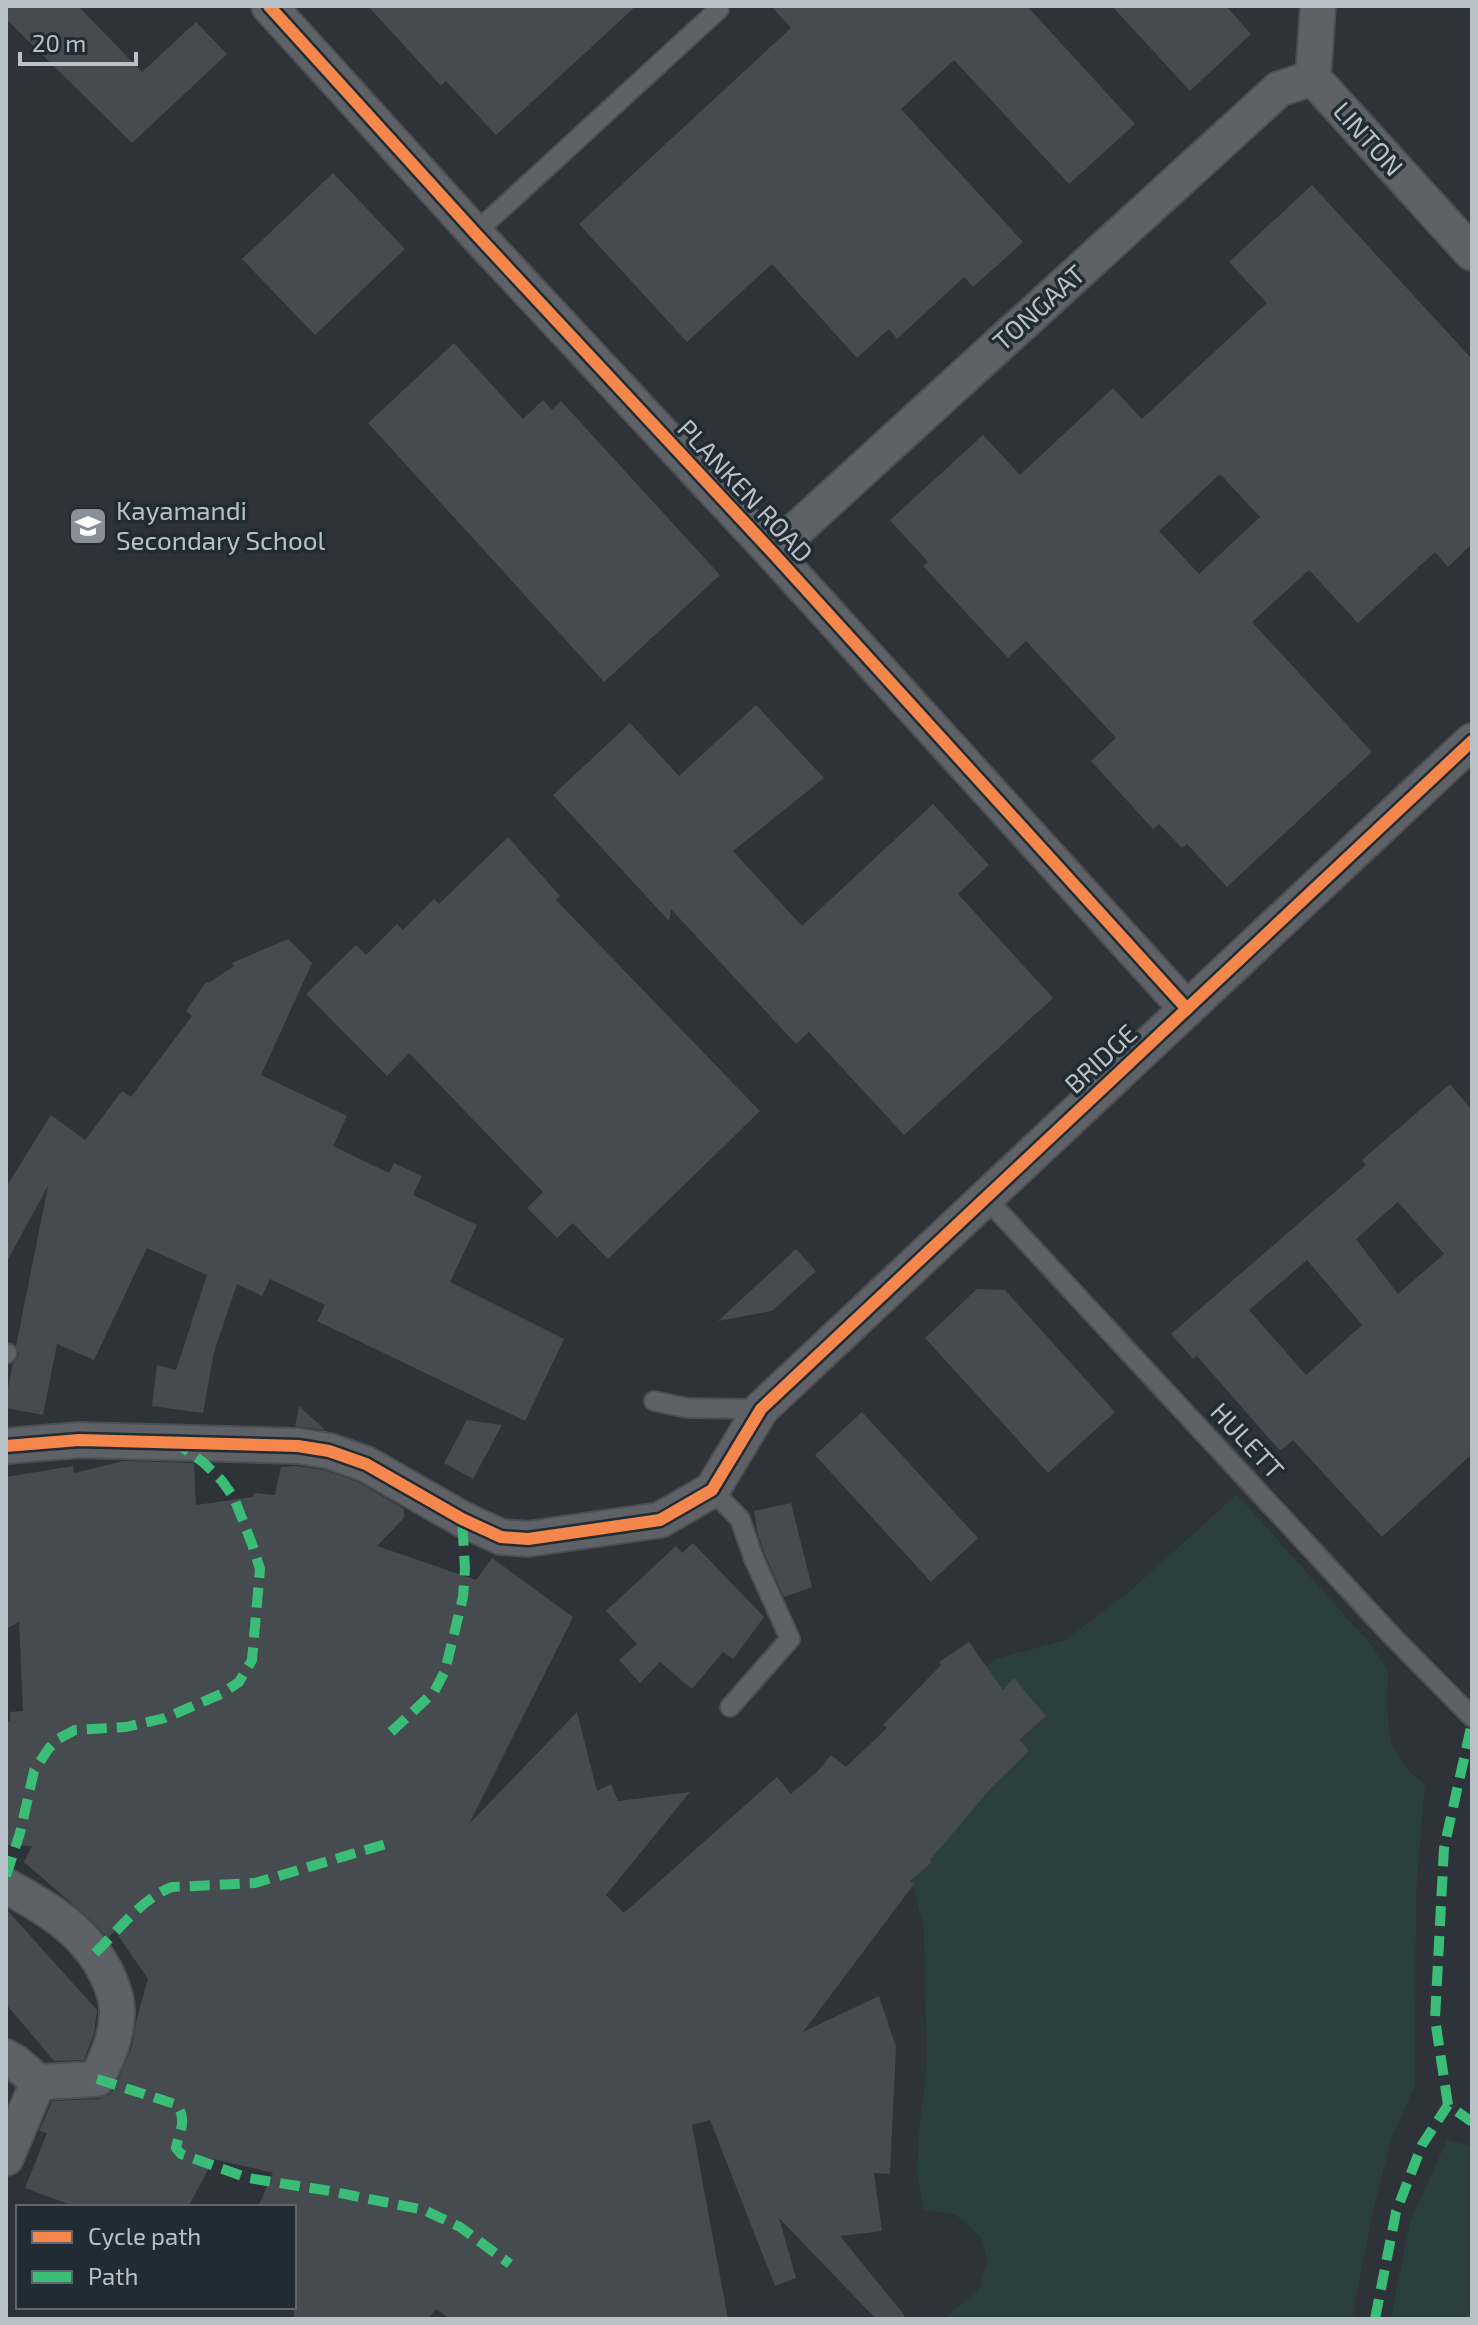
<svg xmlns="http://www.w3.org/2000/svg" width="1478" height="2325" viewBox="0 0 1478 2325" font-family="'Exo 2',sans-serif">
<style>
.green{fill:#2b3f3e}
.building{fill:#454b4f;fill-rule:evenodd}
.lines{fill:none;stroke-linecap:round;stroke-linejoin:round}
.service-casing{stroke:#4b4f53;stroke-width:22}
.minor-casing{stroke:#4b4f53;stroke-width:38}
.service{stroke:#5e6266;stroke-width:18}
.minor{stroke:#5e6266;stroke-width:34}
.quiet{stroke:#3abd76;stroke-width:10;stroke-dasharray:20 10;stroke-linecap:butt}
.cycleway-casing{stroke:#212b33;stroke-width:17}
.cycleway{stroke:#f5874c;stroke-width:12}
.labels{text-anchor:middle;stroke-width:7;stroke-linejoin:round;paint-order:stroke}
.street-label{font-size:26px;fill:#b9c1c8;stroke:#212b33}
.poi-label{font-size:26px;fill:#b9c1c8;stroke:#212b33;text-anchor:start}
</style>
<rect width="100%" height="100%" fill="#2d3339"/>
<g class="green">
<path d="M 1237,1494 L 1372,1646 L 1388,1670 L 1387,1710 L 1391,1745 L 1409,1771 L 1425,1785 L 1416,1891 L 1415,2085 L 1392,2137 L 1373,2210 L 1352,2319 L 944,2319 L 979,2290 L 987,2261 L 982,2239 L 966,2223 L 954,2214 L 923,2210 L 917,2172 L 920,2120 L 927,2064 L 924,1930 L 906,1856 L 951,1694 L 995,1659 L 1066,1640 L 1130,1591 Z"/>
<path d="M 1447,2140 L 1472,2146 L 1472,2319 L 1391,2319 L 1410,2222 Z"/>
</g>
<g class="building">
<path d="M 6,6 L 78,6 L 142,72 L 196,22 L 227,54 L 132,143 L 6,19 Z"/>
<path d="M 368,6 L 636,6 L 496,135 L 446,81 L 441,86 Z"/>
<path d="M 771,6 L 1027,6 L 1135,124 L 1069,184 L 954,60 L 901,109 L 1023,242 L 973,287 L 964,277 L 897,339 L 889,329 L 857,358 L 772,264 L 687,342 L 579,224 L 791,28 Z"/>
<path d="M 1112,6 L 1226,6 L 1251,34 L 1190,91 Z"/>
<path d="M 333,173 L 405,249 L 315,335 L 242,259 Z"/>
<path d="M 1312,185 L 1472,359 L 1472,544 L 1448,567 L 1435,552 L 1358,623 L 1309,570 L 1252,622 L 1372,752 L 1227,887 L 1187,844 L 1182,848 L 1159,824 L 1153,829 L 1091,761 L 1116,738 L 1026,641 L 1008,658 L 923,566 L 928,562 L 890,520 L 983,435 L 1020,475 L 1113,388 L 1142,419 L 1267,303 L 1229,262 ZM 1220,474 L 1260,517 L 1199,574 L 1159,531 Z"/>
<path d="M 454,343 L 523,419 L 543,400 L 552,410 L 561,401 L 720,575 L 604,682 L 368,423 Z"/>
<path d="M 756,705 L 824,778 L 733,851 L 802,926 L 933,804 L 989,865 L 958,894 L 1053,998 L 904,1135 L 809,1032 L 796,1044 L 671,909 L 669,921 L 553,795 L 630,723 L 679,776 Z"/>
<path d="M 508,837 L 560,896 L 556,900 L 760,1111 L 608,1259 L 573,1223 L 557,1238 L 527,1208 L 543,1192 L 409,1053 L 387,1076 L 306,994 L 356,945 L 366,955 L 397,924 L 403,930 L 434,899 L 439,904 Z"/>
<path d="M 288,939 L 312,963 L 261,1075 L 347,1116 L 333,1146 L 389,1173 L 394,1163 L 422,1176 L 413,1195 L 477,1225 L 450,1282 L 564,1339 L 525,1421 L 317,1321 L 325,1305 L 270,1279 L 262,1296 L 237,1284 L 214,1352 L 203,1413 L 152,1406 L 157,1365 L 176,1370 L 207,1275 L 147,1248 L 94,1360 L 57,1344 L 43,1415 L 6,1408 L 6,1397 L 13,1364 L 19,1355 L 16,1346 L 48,1186 L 6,1263 L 6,1187 L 51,1115 L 85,1140 L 122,1091 L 131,1097 L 192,1016 L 186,1011 L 206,982 L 210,982 L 234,966 L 232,963 Z"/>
<path d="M 1450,1084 L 1472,1110 L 1472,1454 L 1382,1537 L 1293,1440 L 1280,1451 L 1197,1356 L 1193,1359 L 1171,1334 L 1366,1165 L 1362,1160 ZM 1398,1202 L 1444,1254 L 1398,1294 L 1356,1239 ZM 1307,1260 L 1362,1325 L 1306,1375 L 1249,1310 Z"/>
<path d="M 796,1249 L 816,1271 L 772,1311 L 718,1321 Z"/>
<path d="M 977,1289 L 1005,1290 L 1115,1412 L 1048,1473 L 925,1338 Z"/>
<path d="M 299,1406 L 325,1430 L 295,1426 Z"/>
<path d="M 862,1412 L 978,1538 L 931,1582 L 815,1455 Z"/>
<path d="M 467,1420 L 502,1425 L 473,1479 L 444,1463 Z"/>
<path d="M 123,1461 L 194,1463 L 196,1505 L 253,1497 L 254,1493 L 275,1495 L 281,1467 L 296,1466 L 324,1470 L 358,1482 L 404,1509 L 404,1518 L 377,1546 L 476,1580 L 492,1558 L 573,1617 L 469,1824 L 577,1712 L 597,1791 L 611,1784 L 618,1801 L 690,1792 L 606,1895 L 624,1913 L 777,1777 L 791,1794 L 818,1771 L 831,1755 L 846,1767 L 887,1728 L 883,1725 L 941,1665 L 939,1662 L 969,1642 L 1003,1690 L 1014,1678 L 1046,1716 L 1019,1740 L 1029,1751 L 991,1788 L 930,1860 L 932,1862 L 910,1881 L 914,1884 L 803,2032 L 879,1996 L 896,2047 L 890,2174 L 874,2173 L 882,2231 L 840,2236 L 905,2316 L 901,2319 L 876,2319 L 779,2218 L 796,2278 L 775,2286 L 710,2120 L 692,2125 L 728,2319 L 451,2319 L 436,2309 L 428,2319 L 294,2319 L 294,2207 L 258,2207 L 273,2173 L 214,2159 L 188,2207 L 76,2207 L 25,2188 L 47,2133 L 39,2131 L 52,2101 L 99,2099 L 109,2095 L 115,2088 L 132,2046 L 137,2018 L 148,1979 L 115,1931 L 108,1938 L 92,1921 L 24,1862 L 32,1846 L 6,1845 L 6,1722 L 10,1722 L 10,1712 L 23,1711 L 19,1622 L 6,1629 L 6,1477 L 73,1466 L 74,1473 Z"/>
<path d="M 791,1503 L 812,1587 L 784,1597 L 765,1555 L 757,1531 L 754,1511 Z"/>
<path d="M 693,1543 L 764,1617 L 733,1659 L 723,1652 L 692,1689 L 660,1662 L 640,1683 L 619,1660 L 637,1644 L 606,1611 L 676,1546 L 682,1553 Z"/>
<path d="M 6,1909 L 97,2010 L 94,2034 L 84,2060 L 54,2061 L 6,2004 Z"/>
</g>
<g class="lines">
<defs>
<g id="service">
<path d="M 475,233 L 719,9"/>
<path d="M 986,1198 L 1393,1637 L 1472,1717"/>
<path d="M 6,1354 L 7,1353"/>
<path d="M 654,1401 L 687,1408 L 761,1409"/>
<path d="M 712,1490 L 740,1519 L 754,1559 L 790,1639 L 730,1707"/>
</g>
<g id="minor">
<path d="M 269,6 L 475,233 L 772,552 L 1187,1009"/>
<path d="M 1318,6 L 1313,78 L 1472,253"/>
<path d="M 772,552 L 1279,89 L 1313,78"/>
<path d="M 6,1446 L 79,1440 L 298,1446 L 329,1451 L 366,1464 L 462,1519 L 501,1537 L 528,1539 L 660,1520 L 712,1490 L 761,1409 L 1472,741"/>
<path d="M 6,1886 C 49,1909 89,1933 109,1979 C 114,1991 118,2002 117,2015 C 116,2038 107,2058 97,2079 L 38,2082 L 6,2158"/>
<path d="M 6,2057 L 15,2062 L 38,2082"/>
</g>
</defs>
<use href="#service" class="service-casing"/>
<use href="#minor" class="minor-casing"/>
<use href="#service" class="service"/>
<use href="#minor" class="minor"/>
<g class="quiet">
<path d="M 391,1732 L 434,1692 L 445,1671 L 463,1597 L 465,1569 L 462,1519"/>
<path d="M 6,1876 L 20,1833 L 34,1771 L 49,1748 L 58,1739 L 75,1730 L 126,1727 L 165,1718 L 221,1694 L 239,1682 L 252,1660 L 260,1569 L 252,1544 L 234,1498 L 222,1481 L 204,1463 L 179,1445"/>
<path d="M 95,1953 C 118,1931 142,1898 172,1887 L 255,1883 L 389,1843"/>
<path d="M 97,2079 L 175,2104 C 189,2118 179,2132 176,2148 L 181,2154 L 248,2178 L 330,2191 L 424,2210 L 460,2227 L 510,2264"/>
<path d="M 1448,2105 L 1435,2019 L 1444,1848 L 1472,1723"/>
<path d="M 1375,2319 L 1396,2212 L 1422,2145 L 1448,2105 L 1472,2122"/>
</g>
<defs>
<g id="cycleway">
<path d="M 269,6 L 475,233 L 772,552 L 1187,1009"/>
<path d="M 6,1446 L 79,1440 L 298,1446 L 329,1451 L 366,1464 L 462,1519 L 501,1537 L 528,1539 L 660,1520 L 712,1490 L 761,1409 L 1472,741"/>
</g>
</defs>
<use href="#cycleway" class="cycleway-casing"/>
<use href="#cycleway" class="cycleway"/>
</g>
<defs>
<symbol id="school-square" viewBox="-11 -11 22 22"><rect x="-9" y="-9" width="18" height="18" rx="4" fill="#888f96" stroke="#212b33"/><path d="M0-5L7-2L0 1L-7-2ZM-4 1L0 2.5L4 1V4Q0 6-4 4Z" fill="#fff"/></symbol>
</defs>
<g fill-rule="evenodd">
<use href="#school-square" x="66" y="504" width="44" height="44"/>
</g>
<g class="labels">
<g class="street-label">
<text transform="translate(1368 139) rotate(48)" y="9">LINTON</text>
<text transform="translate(1039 308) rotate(-42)" y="9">TONGAAT</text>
<text transform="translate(745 491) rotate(47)" y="9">PLANKEN ROAD</text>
<text transform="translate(1101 1059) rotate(-43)" y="9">BRIDGE</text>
<text transform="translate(1247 1441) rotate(47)" y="9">HULETT</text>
</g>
<g class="poi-label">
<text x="116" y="520">Kayamandi<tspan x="116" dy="30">Secondary School</tspan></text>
</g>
</g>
<rect width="1478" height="2325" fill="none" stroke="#b9c1c8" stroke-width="16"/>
<rect x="16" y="2205" width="280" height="104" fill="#212b33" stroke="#5e676f" stroke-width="2"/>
<rect x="32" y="2231" width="40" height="12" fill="#f5874c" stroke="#5e676f" stroke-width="2"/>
<text x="88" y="2245" font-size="24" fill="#b9c1c8">Cycle path</text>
<rect x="32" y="2271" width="40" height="12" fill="#3abd76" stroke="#5e676f" stroke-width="2"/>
<text x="88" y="2285" font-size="24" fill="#b9c1c8">Path</text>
<path d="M20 52v12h116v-12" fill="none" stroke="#b9c1c8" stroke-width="4"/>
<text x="32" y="52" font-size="24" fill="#b9c1c8" stroke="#212b33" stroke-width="6" paint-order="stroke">20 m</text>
</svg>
